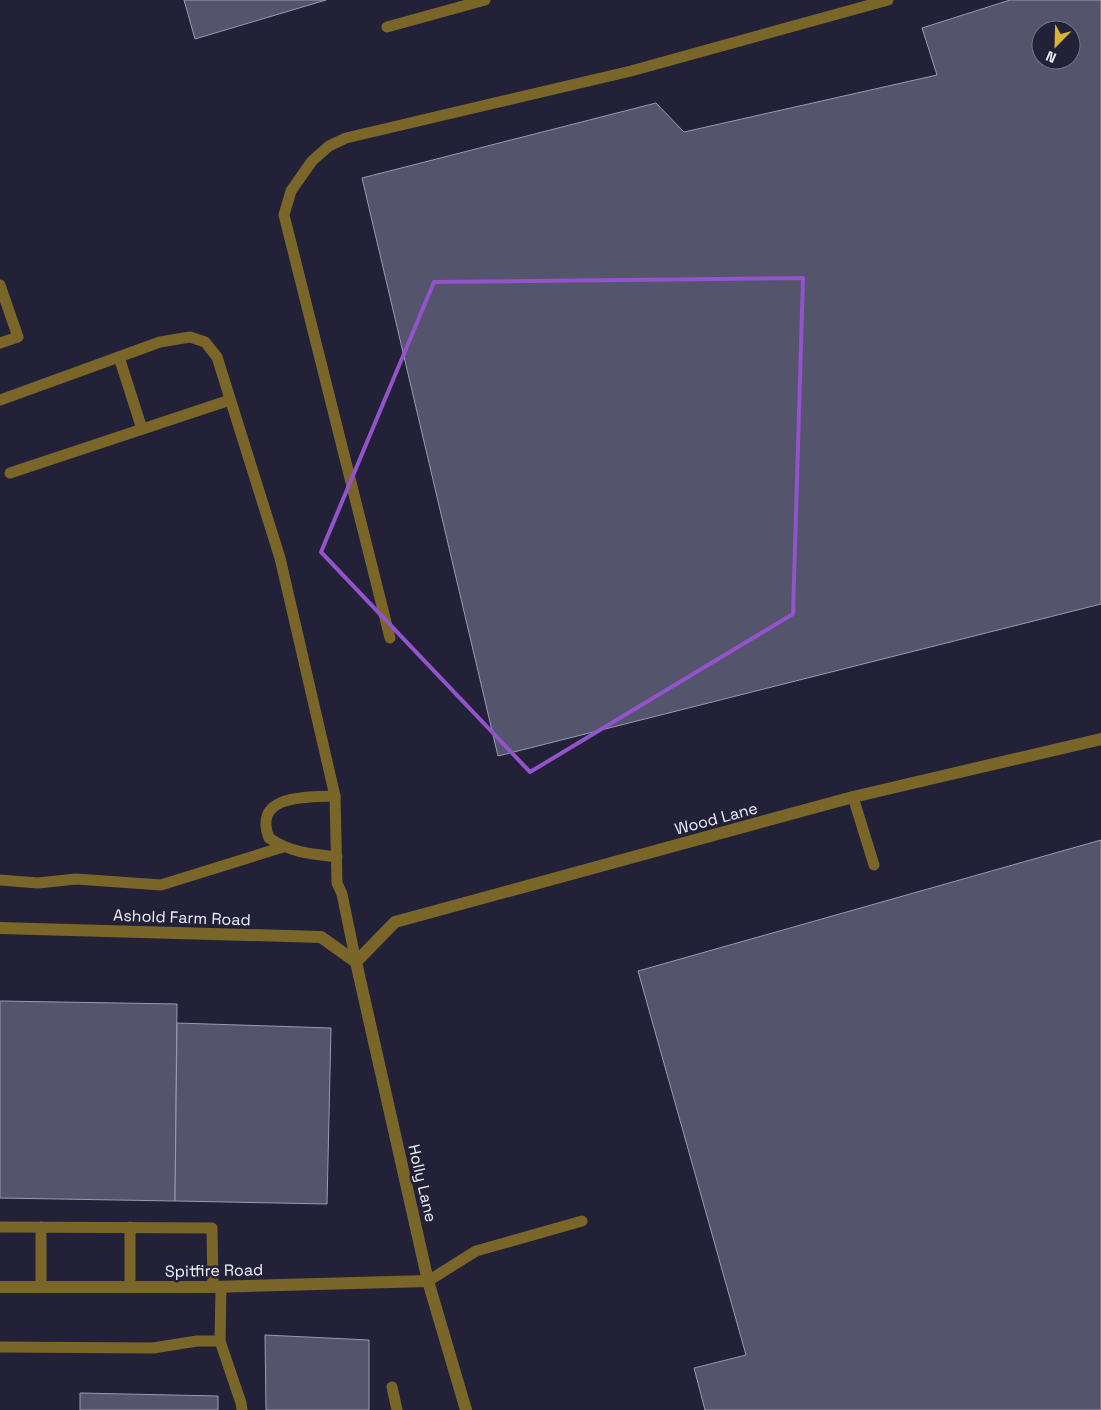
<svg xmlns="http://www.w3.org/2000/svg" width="1101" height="1410" viewBox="0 0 1101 1410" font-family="'Space Grotesk',sans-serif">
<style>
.building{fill:#54546d;stroke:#9a9ab6;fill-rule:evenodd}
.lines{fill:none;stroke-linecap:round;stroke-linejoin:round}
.lane{stroke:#796628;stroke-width:11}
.street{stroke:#796628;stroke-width:12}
.marked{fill:none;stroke:#9253cb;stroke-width:4;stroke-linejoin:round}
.labels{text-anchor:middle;stroke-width:5;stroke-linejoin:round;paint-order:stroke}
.street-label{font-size:16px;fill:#f0f1fd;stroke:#222137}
</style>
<rect width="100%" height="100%" fill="#222137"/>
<g class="building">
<path d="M 184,0 L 326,0 L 195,39 Z"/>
<path d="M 1010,0 L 1101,0 L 1101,604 L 498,756 L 362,178 L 656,103 L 684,132 L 937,75 L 922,28 ZM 1041,30 L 1071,30 L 1071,60 L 1041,60 Z"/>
<path d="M 1101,840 L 1101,1410 L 705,1410 L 694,1368 L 746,1355 L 638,971 Z"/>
<path d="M 0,1001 L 177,1004 L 175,1201 L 0,1198 Z"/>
<path d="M 177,1023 L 331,1028 L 327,1204 L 175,1201 Z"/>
<path d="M 265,1335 L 369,1340 L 369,1410 L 266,1410 Z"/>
<path d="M 80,1393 L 218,1396 L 218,1410 L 80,1410 Z"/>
</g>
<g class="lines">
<g class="lane">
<path d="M 387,27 L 485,0"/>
<path d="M 0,285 L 18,337 L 0,343"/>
<path d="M 119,357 L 142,429"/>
<path d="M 0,400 L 160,342 L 190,337 L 205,342 L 217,357 L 280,558 L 335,796 L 337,883 L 342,894 L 356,962"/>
<path d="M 10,473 L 230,400"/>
<path d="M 390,638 L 284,215 L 291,191 L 312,161 L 329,146 L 346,138 L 631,71 L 888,0"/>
<path d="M 335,796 C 308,797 252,794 269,838 C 292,853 310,854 337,857"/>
<path d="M 853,797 L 874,865"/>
<path d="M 0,880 L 38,883 L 76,879 L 161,885 L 283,847"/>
<path d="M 0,1227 L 212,1228 L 213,1287"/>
<path d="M 130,1227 L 130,1287"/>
<path d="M 428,1281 L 476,1251 L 582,1221"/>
<path d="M 41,1287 L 41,1227"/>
<path d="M 221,1287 L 220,1341 L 241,1403 L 242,1410"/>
<path d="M 0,1347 L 153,1348 L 197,1341 L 220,1341"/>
<path d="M 392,1387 L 397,1410"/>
</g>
<g class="street">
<path d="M 0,928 L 321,937 L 356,962"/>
<path d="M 356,962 L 395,922 L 853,797 L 1101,739"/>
<path d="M 356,962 L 428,1281 L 466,1410"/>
<path d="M 0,1287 L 213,1287 L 428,1281"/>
</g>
</g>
<path class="marked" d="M 803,278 L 793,614 L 530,772 L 321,552 L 434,282 Z"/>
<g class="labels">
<g class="street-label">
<text transform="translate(716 818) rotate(-15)" y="6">Wood Lane</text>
<text transform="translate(182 917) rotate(2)" y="6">Ashold Farm Road</text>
<text transform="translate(423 1183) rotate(77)" y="6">Holly Lane</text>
<text transform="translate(214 1270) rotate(-1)" y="6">Spitfire Road</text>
</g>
</g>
<g transform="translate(1056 45) rotate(203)"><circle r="24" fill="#222137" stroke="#747486"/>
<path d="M0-4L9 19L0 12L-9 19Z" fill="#d9b434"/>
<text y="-8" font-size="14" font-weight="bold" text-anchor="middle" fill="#f0f1fd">N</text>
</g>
</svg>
